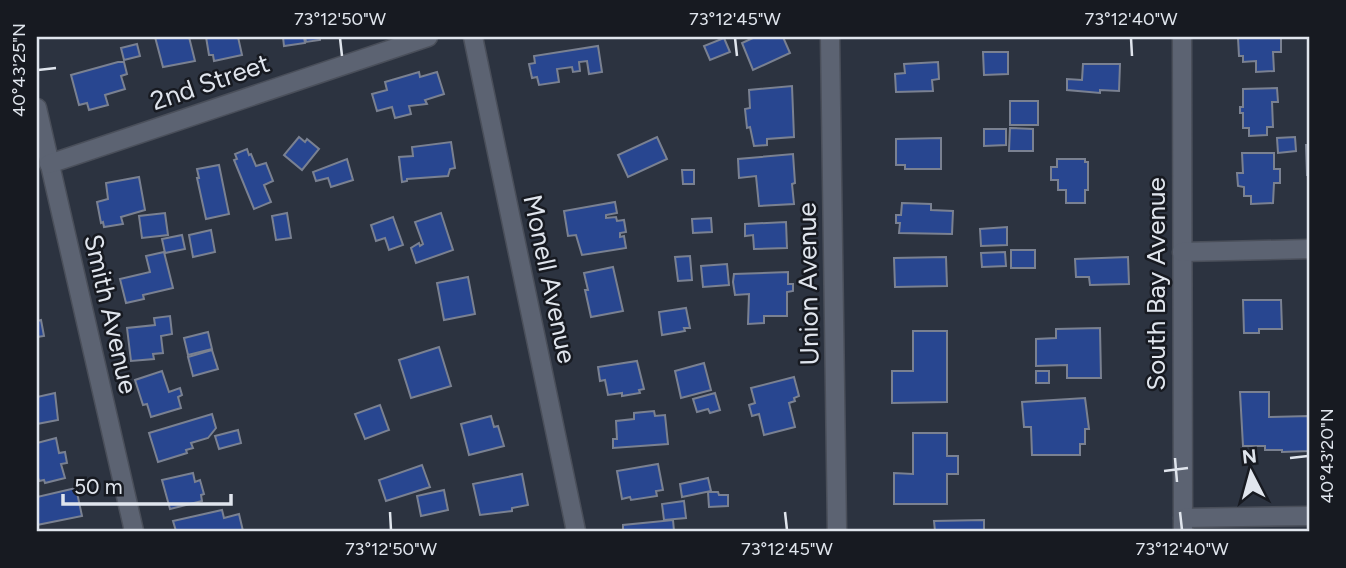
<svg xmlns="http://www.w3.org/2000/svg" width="1346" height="568" viewBox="0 0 1346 568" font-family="Figtree,sans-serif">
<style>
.building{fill:#284690;stroke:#7a8191;stroke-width:2}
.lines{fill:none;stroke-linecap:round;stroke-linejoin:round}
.minor-casing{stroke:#4a4f5a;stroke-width:21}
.minor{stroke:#5c6372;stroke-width:18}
.ticks{fill:none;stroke:#e0e5ed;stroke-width:2.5}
.labels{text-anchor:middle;stroke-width:5;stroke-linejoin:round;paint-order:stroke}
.street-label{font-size:26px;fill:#e0e5ed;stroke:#171a21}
.neatline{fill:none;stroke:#e0e5ed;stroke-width:2.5}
.ticks-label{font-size:18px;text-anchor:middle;fill:#e0e5ed}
</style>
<rect width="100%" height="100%" fill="#2c3340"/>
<g class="building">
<path d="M 155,37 L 189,37 L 195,61 L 163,67 Z"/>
<path d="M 206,37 L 238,37 L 242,55 L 214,61 L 213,55 L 209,55 Z"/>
<path d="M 283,37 L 304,37 L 305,43 L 284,46 Z"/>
<path d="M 305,37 L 320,37 L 320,40 L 306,42 Z"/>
<path d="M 755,37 L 783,37 L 790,53 L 753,70 L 742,43 Z"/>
<path d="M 1243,37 L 1281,37 L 1281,52 L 1273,52 L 1274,71 L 1256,72 L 1256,61 L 1243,62 L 1243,56 L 1239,56 L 1238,38 Z"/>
<path d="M 724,38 L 730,52 L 710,60 L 704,46 Z"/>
<path d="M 137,44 L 140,56 L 124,60 L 121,48 Z"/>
<path d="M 598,46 L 602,72 L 589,74 L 587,61 L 579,62 L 580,71 L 573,72 L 572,67 L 557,69 L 559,82 L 539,85 L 537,77 L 532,78 L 529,64 L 535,63 L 534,56 Z"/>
<path d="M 983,52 L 1008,52 L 1008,74 L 984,75 Z"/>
<path d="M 118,62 L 124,62 L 127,74 L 121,76 L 125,89 L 105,95 L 108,105 L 89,110 L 87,103 L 79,105 L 71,75 Z"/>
<path d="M 938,62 L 939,79 L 932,80 L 933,91 L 896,92 L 895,74 L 905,73 L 904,64 Z"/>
<path d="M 1083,64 L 1120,64 L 1119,91 L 1100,90 L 1100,93 L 1067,90 L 1067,79 L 1082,80 Z"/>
<path d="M 419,72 L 420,77 L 437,72 L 444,94 L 425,100 L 427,104 L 409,106 L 411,114 L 395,118 L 392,107 L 377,111 L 372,94 L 387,90 L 385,82 Z"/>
<path d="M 792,86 L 794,137 L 767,139 L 767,145 L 754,146 L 750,127 L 747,128 L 745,109 L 750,108 L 749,90 Z"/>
<path d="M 1277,88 L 1278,102 L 1272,102 L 1273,127 L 1267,127 L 1267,135 L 1249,136 L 1249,128 L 1243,128 L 1243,113 L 1240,113 L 1240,107 L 1243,107 L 1243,89 Z"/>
<rect x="1010" y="101" width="28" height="24"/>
<path d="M 1010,128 L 1033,129 L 1033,151 L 1009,151 Z"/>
<path d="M 984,129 L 1006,129 L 1006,145 L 984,146 Z"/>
<path d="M 299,137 L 305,142 L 307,139 L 319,149 L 302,170 L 284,155 Z"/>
<path d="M 657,137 L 667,159 L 628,177 L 618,155 Z"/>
<path d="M 1295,137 L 1296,151 L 1278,153 L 1277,138 Z"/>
<path d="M 941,138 L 941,169 L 905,169 L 905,165 L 896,165 L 896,139 Z"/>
<path d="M 451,142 L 455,168 L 450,169 L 448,176 L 407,179 L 407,181 L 402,182 L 399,157 L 413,156 L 412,147 Z"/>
<path d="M 1306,145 L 1309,145 L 1309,175 L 1307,175 Z"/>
<path d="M 247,149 L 249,155 L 251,154 L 256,166 L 266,163 L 273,181 L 264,185 L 271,202 L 254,209 L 234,160 L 237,159 L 235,154 Z"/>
<path d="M 1242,153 L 1274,153 L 1274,169 L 1280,169 L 1280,183 L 1274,183 L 1273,203 L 1251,204 L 1251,196 L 1244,196 L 1244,187 L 1238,186 L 1237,173 L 1243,173 Z"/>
<path d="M 793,154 L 795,183 L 792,184 L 794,204 L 759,206 L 756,176 L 739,178 L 738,159 Z"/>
<path d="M 347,159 L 353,180 L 331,187 L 328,178 L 316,181 L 313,172 Z"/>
<path d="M 1057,159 L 1085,159 L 1085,162 L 1088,162 L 1088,190 L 1085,190 L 1085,203 L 1066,203 L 1066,190 L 1058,190 L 1058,180 L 1051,180 L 1051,167 L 1057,167 Z"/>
<path d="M 219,165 L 229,214 L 206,219 L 197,178 L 199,178 L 197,169 Z"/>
<path d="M 682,170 L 694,170 L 694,184 L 683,184 Z"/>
<path d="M 139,177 L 145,210 L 121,217 L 123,224 L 104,227 L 103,222 L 101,223 L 97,202 L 108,199 L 106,183 Z"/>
<path d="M 615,202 L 617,213 L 606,215 L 606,218 L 616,217 L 617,221 L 624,220 L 626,232 L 620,233 L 620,237 L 624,236 L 626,248 L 582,255 L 576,235 L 568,236 L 564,211 Z"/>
<path d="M 902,203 L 931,204 L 931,210 L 953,211 L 952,234 L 899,233 L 900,223 L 896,223 L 896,215 L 901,215 Z"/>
<path d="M 165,213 L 168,235 L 142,238 L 139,216 Z"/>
<path d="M 287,213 L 291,238 L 276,240 L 272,216 Z"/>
<path d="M 441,213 L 453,250 L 416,263 L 411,248 L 419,243 L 420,246 L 423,244 L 415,222 Z"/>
<path d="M 393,217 L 403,245 L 389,250 L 385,238 L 376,241 L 371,225 Z"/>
<path d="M 711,218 L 712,232 L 693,233 L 692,219 Z"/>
<path d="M 786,222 L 787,248 L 754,249 L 753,235 L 745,236 L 745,224 Z"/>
<path d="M 1007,227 L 1007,245 L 981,246 L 980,229 Z"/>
<path d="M 211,230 L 215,252 L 193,257 L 189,235 Z"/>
<path d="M 182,235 L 185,249 L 165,253 L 162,239 Z"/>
<rect x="1011" y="250" width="24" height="18"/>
<path d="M 164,252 L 173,288 L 143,295 L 144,299 L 126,303 L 120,279 L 150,272 L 146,256 Z"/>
<path d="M 1005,252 L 1006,266 L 982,267 L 981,253 Z"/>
<path d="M 690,256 L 692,280 L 678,281 L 675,257 Z"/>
<path d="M 946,257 L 947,286 L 895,287 L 894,258 Z"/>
<path d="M 1128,257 L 1129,284 L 1090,285 L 1089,277 L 1076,277 L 1075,259 Z"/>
<path d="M 727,264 L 729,285 L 703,287 L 701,266 Z"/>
<path d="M 613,267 L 623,311 L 591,317 L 585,290 L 588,290 L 584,273 Z"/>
<path d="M 788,272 L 788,284 L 793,284 L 793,291 L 787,292 L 787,316 L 764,316 L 764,323 L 748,324 L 749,294 L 735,295 L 733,282 L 734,274 Z"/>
<path d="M 468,277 L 475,314 L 444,320 L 437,283 Z"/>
<path d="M 1243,300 L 1281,300 L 1282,329 L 1259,329 L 1259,333 L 1244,333 Z"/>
<path d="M 686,308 L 690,328 L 684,328 L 685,331 L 662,335 L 659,312 Z"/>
<path d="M 170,316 L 172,334 L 161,336 L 163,353 L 153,354 L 154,359 L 131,361 L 127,328 L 155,325 L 154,318 Z"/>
<path d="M 41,320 L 44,336 L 37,337 L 37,321 Z"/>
<path d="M 1100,328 L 1101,378 L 1067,378 L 1067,365 L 1036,366 L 1036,339 L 1056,338 L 1056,329 Z"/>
<path d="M 913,331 L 947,331 L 947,402 L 892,403 L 892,371 L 913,371 Z"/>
<path d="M 208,332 L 212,349 L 188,355 L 184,338 Z"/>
<path d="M 439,347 L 451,386 L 411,398 L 399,360 Z"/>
<path d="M 212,350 L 218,369 L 193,376 L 188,357 Z"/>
<path d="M 637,361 L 644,389 L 639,390 L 640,393 L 622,396 L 622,393 L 608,395 L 605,380 L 600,381 L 598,367 Z"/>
<path d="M 704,363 L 711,390 L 681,398 L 675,371 Z"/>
<path d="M 162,371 L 169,392 L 180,388 L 182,395 L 178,397 L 181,408 L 151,417 L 147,404 L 143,405 L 135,380 Z"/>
<rect x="1036" y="371" width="13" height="12"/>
<path d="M 794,377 L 799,396 L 794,398 L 795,401 L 789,403 L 795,427 L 764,435 L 759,414 L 752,416 L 749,405 L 755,403 L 751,388 Z"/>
<path d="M 1240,392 L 1269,392 L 1269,417 L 1309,416 L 1309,451 L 1282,452 L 1282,450 L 1265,450 L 1265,446 L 1243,446 Z"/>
<path d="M 55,393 L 58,420 L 37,424 L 37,397 Z"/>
<path d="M 715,393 L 720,410 L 710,413 L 708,409 L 697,412 L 693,399 Z"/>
<path d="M 1085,398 L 1089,429 L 1085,429 L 1085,444 L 1080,444 L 1080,455 L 1032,455 L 1031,427 L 1024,427 L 1022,402 Z"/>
<path d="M 380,405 L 389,430 L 365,439 L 355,414 Z"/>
<path d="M 654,411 L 655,416 L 665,415 L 668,444 L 613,448 L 613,439 L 617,439 L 616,421 L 634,419 L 634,413 Z"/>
<path d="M 212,414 L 216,428 L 208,438 L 191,443 L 193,448 L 186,450 L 187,453 L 158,462 L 149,433 Z"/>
<path d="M 491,416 L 494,427 L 498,426 L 504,446 L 469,455 L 461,424 Z"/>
<path d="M 238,430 L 241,443 L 219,449 L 215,436 Z"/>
<path d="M 913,433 L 947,433 L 947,456 L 958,456 L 958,474 L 947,474 L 947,504 L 894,504 L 894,473 L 913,474 Z"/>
<path d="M 56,438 L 59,453 L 65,452 L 67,463 L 61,464 L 65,478 L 45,483 L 44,480 L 39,481 L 37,474 L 37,443 Z"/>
<path d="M 658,464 L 663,490 L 656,491 L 657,496 L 631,500 L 630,497 L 622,499 L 617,471 Z"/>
<path d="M 422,465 L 430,487 L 386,501 L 379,480 Z"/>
<path d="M 193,473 L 195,482 L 200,480 L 204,494 L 201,495 L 202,501 L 170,509 L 162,480 Z"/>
<path d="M 522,474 L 528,505 L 512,508 L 512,511 L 480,515 L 473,484 Z"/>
<path d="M 708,478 L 711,491 L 682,497 L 680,484 Z"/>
<path d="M 76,488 L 82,516 L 37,525 L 37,497 Z"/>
<path d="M 444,490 L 448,510 L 421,516 L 417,496 Z"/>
<path d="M 708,492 L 718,492 L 719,495 L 728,495 L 728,506 L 709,507 Z"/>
<path d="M 684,501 L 686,518 L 664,520 L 662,504 Z"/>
<path d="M 222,510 L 224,518 L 239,514 L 243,531 L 176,531 L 173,521 Z"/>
<path d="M 673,520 L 674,531 L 623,531 L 623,525 Z"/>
<path d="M 984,520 L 984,531 L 935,531 L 934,521 Z"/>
</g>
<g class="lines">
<defs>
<g id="minor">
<path d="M 473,37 L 576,531"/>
<path d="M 830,37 L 837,531"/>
<path d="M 1182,37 L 1183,531"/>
<path d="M 37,108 L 134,531"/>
<path d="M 49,164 L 428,37"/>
<path d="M 1182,252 L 1309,249"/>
<path d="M 1183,518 L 1309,516"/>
</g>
</defs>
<use href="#minor" class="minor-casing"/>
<use href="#minor" class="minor"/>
</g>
<path class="ticks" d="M 340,38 L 342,56M 735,38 L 737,56M 1131,38 L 1132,56M 38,70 L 56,68M 1175,458 L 1177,482M 1290,458 L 1308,456M 1164,471 L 1188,468M 390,512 L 391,530M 785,512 L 787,530M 1180,512 L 1182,530"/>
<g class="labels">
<g class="street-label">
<text transform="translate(210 82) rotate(-19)" y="9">2nd Street</text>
<text transform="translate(550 279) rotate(78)" y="9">Monell Avenue</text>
<text transform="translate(808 284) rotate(-91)" y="9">Union Avenue</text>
<text transform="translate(1156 284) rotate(-90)" y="9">South Bay Avenue</text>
<text transform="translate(111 314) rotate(77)" y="9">Smith Avenue</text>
</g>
</g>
<rect width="1346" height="568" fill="none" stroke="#171a21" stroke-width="77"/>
<g transform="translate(1251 473) rotate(354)" stroke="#171a21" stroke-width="5" paint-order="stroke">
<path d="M0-5L12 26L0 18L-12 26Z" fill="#e0e5ed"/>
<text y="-10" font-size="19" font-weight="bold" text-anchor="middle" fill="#e0e5ed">N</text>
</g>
<path d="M63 494v10h168v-10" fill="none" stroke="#e0e5ed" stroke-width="3.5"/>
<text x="74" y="494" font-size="21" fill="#e0e5ed" stroke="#171a21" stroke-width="5" paint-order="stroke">50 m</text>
<rect x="38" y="38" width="1270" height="492" class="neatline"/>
<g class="ticks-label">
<text x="340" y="25">73°12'50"W</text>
<text x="735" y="25">73°12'45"W</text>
<text x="1131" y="25">73°12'40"W</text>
<text transform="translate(19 70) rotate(-90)" y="6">40°43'25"N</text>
<text transform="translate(1327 456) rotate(-90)" y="6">40°43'20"N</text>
<text x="391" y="555">73°12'50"W</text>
<text x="787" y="555">73°12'45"W</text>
<text x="1182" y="555">73°12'40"W</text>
</g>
</svg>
